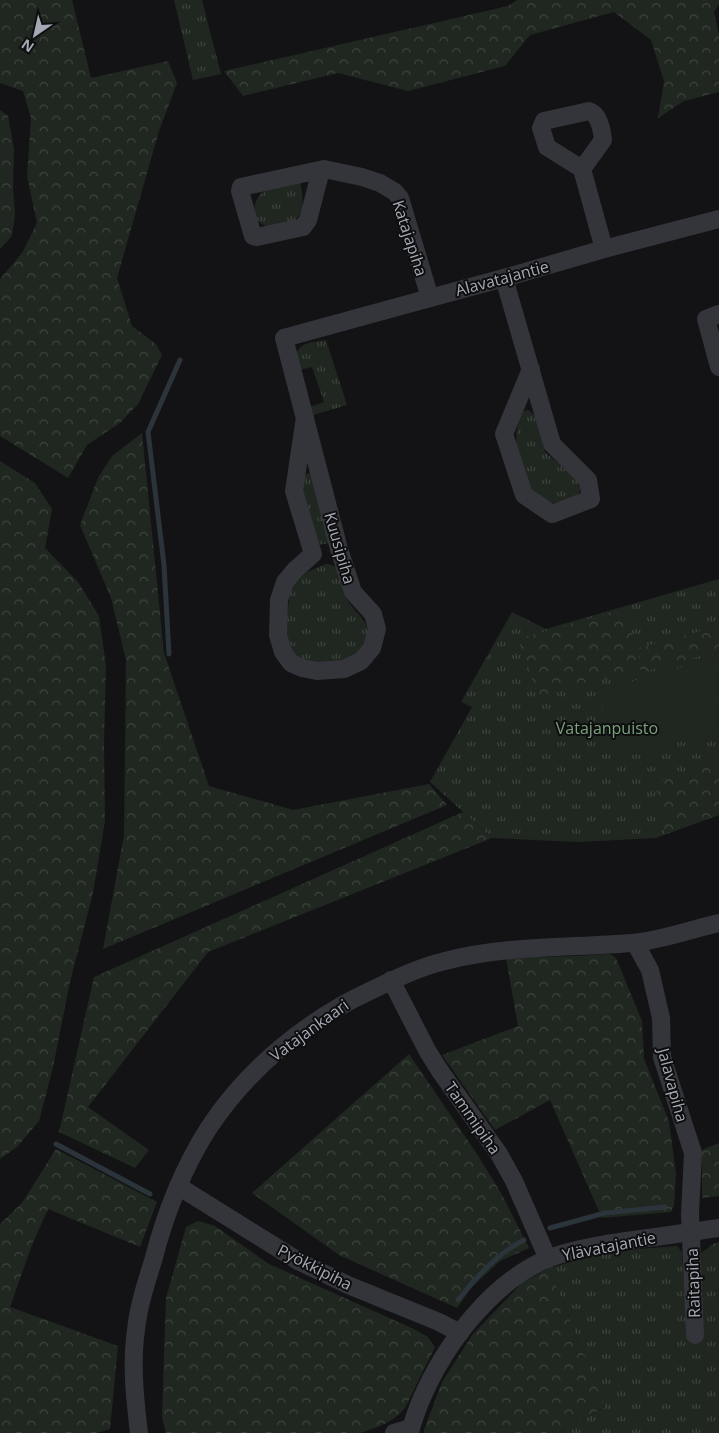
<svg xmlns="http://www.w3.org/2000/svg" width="719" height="1433" viewBox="0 0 719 1433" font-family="'Open Sans',sans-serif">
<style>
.grass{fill:url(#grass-tufts)}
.forest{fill:url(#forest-crowns)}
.pitch{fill:#1f2720}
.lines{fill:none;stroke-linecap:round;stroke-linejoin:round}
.stream{stroke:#2b343a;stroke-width:5}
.minor{stroke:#34353a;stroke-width:18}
.labels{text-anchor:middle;stroke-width:4;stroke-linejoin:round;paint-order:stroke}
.street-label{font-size:16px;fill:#a4a9b5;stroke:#0e0e0f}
.park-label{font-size:16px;fill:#7ba17d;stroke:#0e0e0f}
</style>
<defs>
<pattern id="grass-tufts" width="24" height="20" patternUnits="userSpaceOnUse" patternTransform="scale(1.25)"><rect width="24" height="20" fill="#1f2720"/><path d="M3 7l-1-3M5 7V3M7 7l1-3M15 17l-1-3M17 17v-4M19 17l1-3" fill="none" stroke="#3d443e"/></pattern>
<pattern id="forest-crowns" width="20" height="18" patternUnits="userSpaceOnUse" patternTransform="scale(1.25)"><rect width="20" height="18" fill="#1f2720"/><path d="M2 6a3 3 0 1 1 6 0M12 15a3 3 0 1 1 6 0" fill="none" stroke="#3d443e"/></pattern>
</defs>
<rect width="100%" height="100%" fill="#131315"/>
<g class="grass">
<path d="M 174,0 L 202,0 L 221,74 L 193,80 Z"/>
<path d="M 300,182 C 303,193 306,215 293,221 C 290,223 285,224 282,225 C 279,226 274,228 271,227 C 259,226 253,216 255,205 C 256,199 260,193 266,190 C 275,185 291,184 300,182 Z"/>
<path d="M 326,340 L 347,405 L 313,415 L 310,407 L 324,402 L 312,367 L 299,370 C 298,365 296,358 297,353 C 300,342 316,342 326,340 Z"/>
<path d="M 529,410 L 535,416 L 545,452 L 578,480 L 581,487 L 579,493 L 574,498 L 556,503 L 547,502 L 530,490 L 516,446 L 517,428 L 520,417 L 524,411 Z"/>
<path d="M 311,472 L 330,543 L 317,545 L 302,493 L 305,475 Z"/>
<path d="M 326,564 C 344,564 341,584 346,597 C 352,613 379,624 363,647 C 360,652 352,660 345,662 C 337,664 316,664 307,665 L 290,652 L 285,633 L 290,591 L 298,579 L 307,572 Z"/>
<path d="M 719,579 L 719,815 L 656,838 L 578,842 L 492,838 L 430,782 L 472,707 L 461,702 L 512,612 L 546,629 Z"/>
<path d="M 719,1242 L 719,1433 L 558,1433 L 605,1407 L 549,1268 L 596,1255 L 639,1249 L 677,1246 L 682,1252 L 687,1332 L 702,1327 L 701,1253 L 715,1243 Z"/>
</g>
<g class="forest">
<path d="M 0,0 L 72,0 L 91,78 L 168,61 L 177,83 L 159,131 L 117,278 L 132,326 L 156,344 L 162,355 L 138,404 L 120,423 L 87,445 L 68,478 L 0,436 L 0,279 L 22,253 L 37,223 L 27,176 L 31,118 L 23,91 L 0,83 Z"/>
<path d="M 517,0 L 719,0 L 719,4 L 714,12 L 719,35 L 719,92 L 684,101 L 658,118 L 664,81 L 651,40 L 614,12 L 530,35 L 505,66 L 408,91 L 338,73 L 243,96 L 224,71 L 508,6 Z"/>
<path d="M 0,110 L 8,116 L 14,149 L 13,188 L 15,214 L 12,236 L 0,249 Z"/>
<path d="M 142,433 L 164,653 L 209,786 L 293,810 L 429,784 L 447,805 L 103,949 L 124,835 L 126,660 L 111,598 L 80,525 L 98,478 L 112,456 Z"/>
<path d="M 0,461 L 35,483 L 52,509 L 45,548 L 78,582 L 99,616 L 106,666 L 104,744 L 105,821 L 93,893 L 70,982 L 53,1067 L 39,1121 L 17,1147 L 0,1159 Z"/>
<path d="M 625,608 L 641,667 L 638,648 L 719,626 L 719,651 L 643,672 L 642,669 L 538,697 L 518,639 Z"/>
<path d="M 719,762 L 719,814 L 665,834 L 655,783 Z"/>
<path d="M 463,812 L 492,838 L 208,952 L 88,1107 L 149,1150 L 135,1168 L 59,1132 L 94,977 Z"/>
<path d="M 610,954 L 616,958 L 642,1021 L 644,1059 L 669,1121 L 676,1174 L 674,1205 L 671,1212 L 602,1218 L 550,1100 L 495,1130 L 442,1055 L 518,1026 L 506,958 L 574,956 Z"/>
<path d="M 409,1054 L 475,1151 L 501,1193 L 529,1248 L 500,1261 L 472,1287 L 457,1308 L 339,1255 L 252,1193 Z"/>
<path d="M 719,1143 L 719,1196 L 702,1198 L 702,1150 Z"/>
<path d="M 56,1149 L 157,1202 L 140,1247 L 48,1209 L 32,1245 L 10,1307 L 118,1346 L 110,1429 L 97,1433 L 0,1433 L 0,1224 L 22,1203 Z"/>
<path d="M 198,1221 L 215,1226 L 269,1264 L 416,1330 L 428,1337 L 435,1347 L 405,1408 C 394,1422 378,1427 361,1433 L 166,1433 L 162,1418 L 166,1298 L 186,1227 Z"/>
<path d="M 549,1268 L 605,1407 L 558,1433 L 424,1433 L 424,1430 L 442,1382 L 473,1334 L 522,1283 Z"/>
</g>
<path class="pitch" d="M 718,657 L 719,730 L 618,759 L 598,691 Z"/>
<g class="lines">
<g class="stream">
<path d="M 169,654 L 164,565 L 148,432 L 180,360"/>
<path d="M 56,1144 L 150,1194"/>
<path d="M 550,1228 L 605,1213 L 665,1207"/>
<path d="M 458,1300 C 476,1277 498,1253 524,1240"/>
</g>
<g class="minor">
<path d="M 324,169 L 320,174 L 308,220 L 303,227 L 257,237 L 253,236 L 240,191 L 241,187 L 324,169 L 362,177 L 380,183 L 395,192 L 400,198 L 430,298"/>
<path d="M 582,169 L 603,140 C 602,130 599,114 589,111 L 544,121 L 541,128 L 547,147 L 582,169 L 604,249"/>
<path d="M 504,278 L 552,444 L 588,480 L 591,499 L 552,514 L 524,495 L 504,434 L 531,369"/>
<path d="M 719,314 L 706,319 L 719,367"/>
<path d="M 305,417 L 294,491 L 313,554 L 295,570 L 285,582 L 279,600 L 278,635 L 283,652 L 291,663 L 302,668 L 317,671 L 344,669 L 361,661 L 372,648 L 377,629 L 373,614 L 353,592 L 339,549 L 284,338 L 430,298 L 504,278 L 604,249 L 719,219"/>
<path d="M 635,943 L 650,970 L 661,1018 L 662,1057 L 693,1153 L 690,1214 L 695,1335"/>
<path d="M 391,980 L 428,1052 L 440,1071 L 499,1154 L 514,1181 L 548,1259"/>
<path d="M 178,1186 L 300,1262 L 348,1285 L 439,1322 L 460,1333"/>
<path d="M 139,1433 C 135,1399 131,1364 136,1330 C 138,1308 146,1283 153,1261 C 165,1214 182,1170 208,1129 C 248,1068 308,1019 374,989 C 397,978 420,967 445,961 C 506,945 569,948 632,943 C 659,941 692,929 719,923"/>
<path d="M 394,1433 L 411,1428"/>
<path d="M 410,1433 L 411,1428 C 414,1419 417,1409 421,1400 C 445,1344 491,1283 547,1259 C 566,1251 586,1248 606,1244 C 644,1238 681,1234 719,1228"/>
</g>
</g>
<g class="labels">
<g class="street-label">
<text transform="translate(410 238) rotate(72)" y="6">Katajapiha</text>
<text transform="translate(502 278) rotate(-15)" y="6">Alavatajantie</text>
<text transform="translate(340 548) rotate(74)" y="6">Kuusipiha</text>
<text transform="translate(309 1030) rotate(-36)" y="6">Vatajankaari</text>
<text transform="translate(673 1085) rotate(75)" y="6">Jalavapiha</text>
<text transform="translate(473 1118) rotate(55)" y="6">Tammipiha</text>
<text transform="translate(609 1246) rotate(-11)" y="6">Ylävatajantie</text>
<text transform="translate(315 1267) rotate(27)" y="6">Pyökkipiha</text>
<text transform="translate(693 1283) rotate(-92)" y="6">Raitapiha</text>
</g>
<g class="park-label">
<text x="607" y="734">Vatajanpuisto</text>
</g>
</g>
<g transform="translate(35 35) rotate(214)" stroke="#0e0e0f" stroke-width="4" paint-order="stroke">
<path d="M0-4L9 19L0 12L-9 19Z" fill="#a4a9b5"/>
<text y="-8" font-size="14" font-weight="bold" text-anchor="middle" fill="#a4a9b5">N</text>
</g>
</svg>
